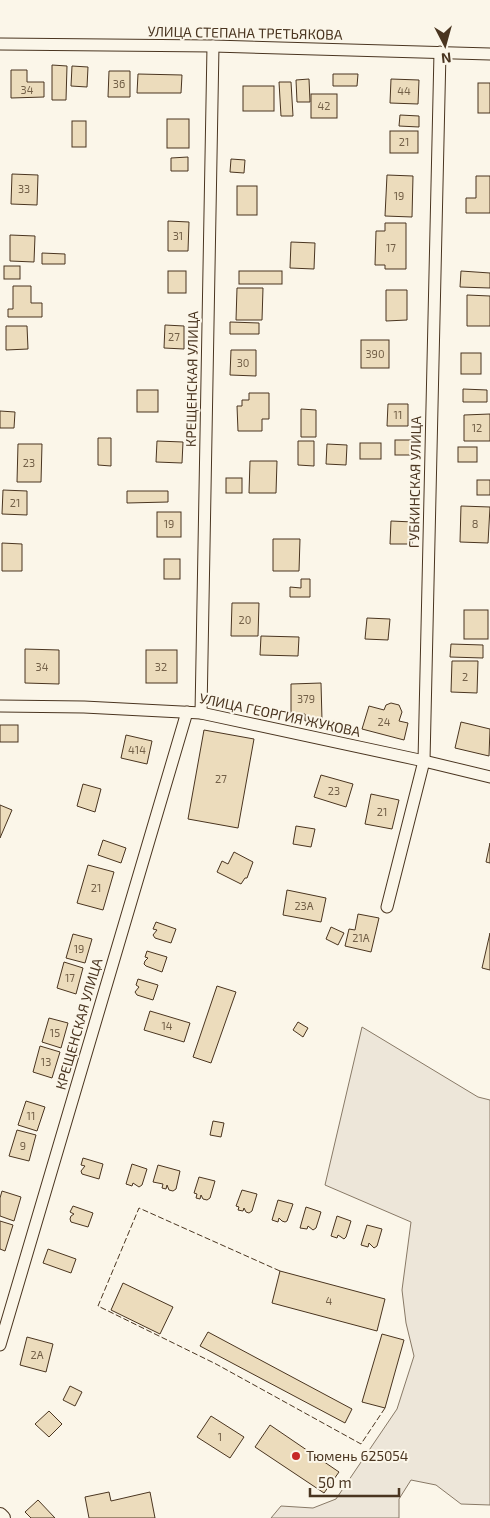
<svg xmlns="http://www.w3.org/2000/svg" width="490" height="1518" viewBox="0 0 490 1518" font-family="'Exo 2',sans-serif">
<style>
.green{fill:#ede6d9;stroke:#887966}
.building{fill:#ecdcbc;stroke:#4a3520}
.lines{fill:none;stroke-linecap:round;stroke-linejoin:round}
.minor-casing{stroke:#4a3520;stroke-width:13}
.tertiary-casing{stroke:#4a3520;stroke-width:16}
.minor{stroke:#fbf6e9;stroke-width:11}
.tertiary{stroke:#fbf6e9;stroke-width:14}
.fence{stroke:#4a3520;stroke-width:1;stroke-dasharray:6 2.5;stroke-linecap:butt}
.poi-dot{fill:#c62828;stroke:#fbf6e9;stroke-width:2}
.labels{text-anchor:middle;stroke-width:4;stroke-linejoin:round;paint-order:stroke}
.number-label{font-size:11px;fill:#725f47}
.street-label{font-size:14px;fill:#4a3520;stroke:#fbf6e9}
.poi-label{font-size:14px;fill:#4a3520;stroke:#fbf6e9;text-anchor:start}
</style>
<rect width="100%" height="100%" fill="#fbf6e9"/>
<path class="green" d="M 362,1027 L 478,1097 L 490,1100 L 490,1505 L 461,1504 L 436,1485 L 411,1480 L 399,1499 L 399,1518 L 271,1518 L 281,1506 L 313,1508 L 336,1499 L 397,1409 L 414,1356 L 406,1323 L 402,1290 L 411,1222 L 325,1185 Z"/>
<g class="building">
<path d="M 52,65 L 67,66 L 66,100 L 52,100 Z"/>
<path d="M 72,66 L 88,67 L 87,87 L 71,86 Z"/>
<path d="M 11,70 L 27,70 L 27,82 L 44,82 L 44,97 L 11,98 Z"/>
<path d="M 109,71 L 130,71 L 130,97 L 108,97 Z"/>
<path d="M 138,74 L 182,75 L 181,93 L 137,93 Z"/>
<path d="M 333,74 L 358,74 L 357,86 L 333,86 Z"/>
<path d="M 309,79 L 310,102 L 297,102 L 296,80 Z"/>
<path d="M 391,79 L 419,80 L 418,104 L 390,103 Z"/>
<path d="M 279,82 L 291,82 L 293,116 L 281,116 Z"/>
<rect x="478" y="83" width="12" height="30"/>
<rect x="243" y="86" width="31" height="25"/>
<rect x="311" y="94" width="26" height="24"/>
<path d="M 400,115 L 419,116 L 419,127 L 399,126 Z"/>
<rect x="167" y="119" width="22" height="29"/>
<rect x="72" y="121" width="14" height="26"/>
<rect x="390" y="131" width="28" height="22"/>
<path d="M 188,157 L 188,171 L 171,171 L 171,158 Z"/>
<path d="M 231,159 L 245,160 L 244,173 L 230,172 Z"/>
<path d="M 12,174 L 38,175 L 37,205 L 11,204 Z"/>
<path d="M 387,175 L 413,176 L 412,217 L 385,216 Z"/>
<path d="M 476,176 L 490,176 L 490,213 L 466,213 L 466,198 L 476,198 Z"/>
<rect x="237" y="186" width="20" height="29"/>
<path d="M 168,221 L 189,222 L 188,251 L 168,251 Z"/>
<path d="M 385,223 L 406,223 L 406,269 L 385,269 L 385,265 L 375,265 L 376,231 L 385,231 Z"/>
<path d="M 10,235 L 35,236 L 34,262 L 10,261 Z"/>
<path d="M 291,242 L 315,243 L 314,269 L 290,268 Z"/>
<path d="M 42,253 L 65,254 L 65,264 L 42,264 Z"/>
<rect x="4" y="266" width="16" height="13"/>
<rect x="168" y="271" width="18" height="22"/>
<rect x="239" y="271" width="43" height="13"/>
<path d="M 461,271 L 490,273 L 490,288 L 460,287 Z"/>
<path d="M 13,286 L 31,286 L 31,303 L 42,303 L 42,317 L 8,317 L 8,309 L 13,309 Z"/>
<path d="M 237,288 L 263,288 L 262,320 L 236,320 Z"/>
<path d="M 386,290 L 407,290 L 407,320 L 386,321 Z"/>
<path d="M 467,295 L 490,296 L 490,326 L 467,326 Z"/>
<path d="M 230,322 L 259,323 L 259,334 L 230,334 Z"/>
<path d="M 165,325 L 184,326 L 184,349 L 164,348 Z"/>
<path d="M 6,326 L 27,326 L 28,349 L 6,350 Z"/>
<rect x="361" y="340" width="28" height="28"/>
<path d="M 231,350 L 256,350 L 256,376 L 230,375 Z"/>
<rect x="461" y="353" width="20" height="21"/>
<path d="M 463,389 L 487,390 L 487,402 L 463,402 Z"/>
<rect x="137" y="390" width="21" height="22"/>
<path d="M 249,393 L 269,393 L 269,419 L 262,419 L 262,431 L 238,431 L 237,406 L 242,406 L 242,400 L 249,400 Z"/>
<path d="M 388,404 L 408,404 L 408,426 L 387,426 Z"/>
<path d="M 301,409 L 316,410 L 316,437 L 301,437 Z"/>
<path d="M 0,411 L 15,412 L 14,428 L 0,428 Z"/>
<path d="M 490,414 L 490,441 L 464,441 L 464,415 Z"/>
<path d="M 98,438 L 111,438 L 111,466 L 98,465 Z"/>
<rect x="395" y="440" width="19" height="15"/>
<path d="M 157,441 L 183,442 L 182,463 L 156,462 Z"/>
<path d="M 298,441 L 314,441 L 314,466 L 298,465 Z"/>
<rect x="360" y="443" width="21" height="16"/>
<path d="M 18,444 L 42,444 L 41,482 L 17,482 Z"/>
<path d="M 327,444 L 347,445 L 346,465 L 326,464 Z"/>
<rect x="458" y="447" width="19" height="15"/>
<path d="M 250,461 L 277,461 L 276,493 L 249,493 Z"/>
<rect x="226" y="478" width="16" height="15"/>
<rect x="477" y="480" width="13" height="15"/>
<path d="M 3,490 L 27,491 L 27,515 L 2,514 Z"/>
<path d="M 127,491 L 168,491 L 168,502 L 127,503 Z"/>
<path d="M 461,506 L 490,507 L 488,543 L 460,542 Z"/>
<rect x="157" y="512" width="24" height="25"/>
<path d="M 391,521 L 413,522 L 412,544 L 390,544 Z"/>
<path d="M 273,539 L 300,539 L 299,571 L 273,571 Z"/>
<path d="M 2,543 L 22,544 L 22,571 L 2,571 Z"/>
<rect x="164" y="559" width="16" height="20"/>
<path d="M 301,579 L 310,579 L 310,597 L 290,597 L 290,587 L 301,588 Z"/>
<path d="M 232,603 L 259,603 L 258,636 L 231,636 Z"/>
<rect x="464" y="610" width="24" height="29"/>
<path d="M 367,618 L 390,619 L 388,640 L 365,639 Z"/>
<path d="M 261,636 L 299,637 L 298,656 L 260,655 Z"/>
<path d="M 451,644 L 483,645 L 483,658 L 450,657 Z"/>
<path d="M 25,649 L 59,650 L 59,684 L 25,683 Z"/>
<rect x="146" y="650" width="31" height="33"/>
<path d="M 452,661 L 478,661 L 477,693 L 451,692 Z"/>
<path d="M 321,683 L 322,720 L 305,721 L 305,714 L 291,715 L 291,684 Z"/>
<path d="M 391,703 L 399,705 L 402,712 L 399,721 L 408,723 L 404,740 L 362,729 L 369,706 L 384,710 L 386,705 Z"/>
<path d="M 461,722 L 490,729 L 489,756 L 455,748 Z"/>
<rect x="0" y="725" width="18" height="17"/>
<path d="M 204,730 L 254,739 L 238,828 L 188,819 Z"/>
<path d="M 126,735 L 152,741 L 147,764 L 121,758 Z"/>
<path d="M 321,775 L 353,784 L 346,807 L 314,797 Z"/>
<path d="M 83,784 L 101,789 L 95,812 L 77,806 Z"/>
<path d="M 371,794 L 399,800 L 392,829 L 365,824 Z"/>
<path d="M 0,805 L 12,810 L 0,838 Z"/>
<path d="M 296,826 L 315,829 L 311,847 L 293,844 Z"/>
<path d="M 103,840 L 126,848 L 121,863 L 98,855 Z"/>
<path d="M 490,843 L 490,863 L 486,862 Z"/>
<path d="M 234,852 L 253,862 L 247,878 L 245,878 L 241,884 L 217,872 L 222,861 L 228,864 Z"/>
<path d="M 88,865 L 114,872 L 103,910 L 77,903 Z"/>
<path d="M 287,890 L 326,898 L 321,922 L 283,915 Z"/>
<path d="M 358,914 L 379,918 L 371,952 L 345,946 L 349,929 L 355,930 Z"/>
<path d="M 156,922 L 176,929 L 171,943 L 155,938 L 153,935 L 157,930 L 153,929 Z"/>
<path d="M 331,927 L 344,933 L 338,945 L 326,939 Z"/>
<path d="M 490,933 L 490,970 L 482,968 Z"/>
<path d="M 73,934 L 92,939 L 85,963 L 66,958 Z"/>
<path d="M 147,951 L 167,957 L 162,972 L 146,966 L 144,964 L 145,961 L 148,958 L 145,957 Z"/>
<path d="M 64,962 L 83,968 L 76,994 L 57,988 Z"/>
<path d="M 138,979 L 158,985 L 153,1000 L 137,995 L 135,992 L 139,987 L 136,985 Z"/>
<path d="M 217,986 L 236,992 L 211,1063 L 193,1057 Z"/>
<path d="M 150,1011 L 190,1023 L 184,1042 L 144,1030 Z"/>
<path d="M 49,1018 L 68,1023 L 61,1048 L 42,1042 Z"/>
<path d="M 298,1022 L 308,1028 L 303,1037 L 293,1030 Z"/>
<path d="M 40,1046 L 60,1052 L 52,1078 L 33,1072 Z"/>
<path d="M 26,1101 L 45,1107 L 37,1131 L 18,1125 Z"/>
<path d="M 213,1121 L 224,1123 L 221,1137 L 210,1135 Z"/>
<path d="M 17,1130 L 36,1135 L 29,1161 L 9,1156 Z"/>
<path d="M 83,1158 L 103,1164 L 99,1179 L 82,1174 L 81,1171 L 85,1166 L 81,1165 Z"/>
<path d="M 132,1164 L 147,1169 L 142,1185 L 139,1187 L 133,1183 L 132,1186 L 126,1184 Z"/>
<path d="M 158,1165 L 180,1171 L 176,1189 L 173,1191 L 169,1190 L 167,1185 L 166,1189 L 162,1188 L 163,1184 L 153,1182 Z"/>
<path d="M 199,1177 L 215,1181 L 210,1198 L 207,1200 L 203,1199 L 201,1195 L 200,1199 L 196,1198 L 197,1194 L 194,1193 Z"/>
<path d="M 242,1190 L 257,1194 L 252,1211 L 249,1213 L 246,1212 L 244,1208 L 243,1211 L 238,1210 L 239,1207 L 236,1206 Z"/>
<path d="M 2,1191 L 21,1197 L 14,1221 L 0,1216 L 0,1198 Z"/>
<path d="M 278,1200 L 293,1204 L 287,1221 L 285,1222 L 282,1221 L 279,1218 L 278,1222 L 272,1220 Z"/>
<path d="M 73,1206 L 93,1213 L 88,1227 L 71,1222 L 70,1219 L 71,1216 L 74,1214 L 70,1212 Z"/>
<path d="M 306,1207 L 321,1212 L 316,1228 L 313,1230 L 308,1226 L 307,1229 L 300,1228 Z"/>
<path d="M 337,1216 L 351,1221 L 346,1237 L 344,1239 L 338,1235 L 337,1238 L 331,1236 Z"/>
<path d="M 0,1221 L 13,1225 L 5,1251 L 0,1249 Z"/>
<path d="M 367,1225 L 382,1229 L 377,1246 L 374,1248 L 369,1243 L 368,1247 L 361,1245 Z"/>
<path d="M 48,1249 L 76,1259 L 71,1273 L 43,1263 Z"/>
<path d="M 280,1271 L 385,1299 L 377,1331 L 272,1303 Z"/>
<path d="M 123,1283 L 173,1307 L 160,1334 L 111,1310 Z"/>
<path d="M 208,1332 L 352,1409 L 345,1423 L 200,1346 Z"/>
<path d="M 382,1334 L 404,1340 L 385,1408 L 362,1402 Z"/>
<path d="M 27,1337 L 53,1344 L 46,1372 L 20,1365 Z"/>
<path d="M 70,1386 L 82,1392 L 75,1406 L 63,1400 Z"/>
<path d="M 49,1411 L 62,1424 L 49,1437 L 35,1424 Z"/>
<path d="M 211,1416 L 244,1437 L 230,1458 L 197,1437 Z"/>
<path d="M 270,1425 L 339,1472 L 324,1493 L 255,1447 Z"/>
<path d="M 109,1492 L 111,1501 L 150,1492 L 155,1518 L 89,1518 L 85,1497 Z"/>
<path d="M 38,1500 L 55,1518 L 31,1518 L 25,1512 Z"/>
</g>
<g class="lines">
<defs>
<g id="minor">
<path d="M 0,44 L 213,46 L 490,54"/>
<path d="M 0,706 L 84,707 L 201,713 L 424,761 L 490,777"/>
<path d="M 201,713 L 213,46"/>
<path d="M 387,907 L 424,761 L 440,52"/>
<path d="M 0,1345 L 187,712"/>
</g>
<path id="tertiary" d="M 0,1515 L 3,1518"/>
</defs>
<use href="#minor" class="minor-casing"/>
<use href="#tertiary" class="tertiary-casing"/>
<use href="#minor" class="minor"/>
<use href="#tertiary" class="tertiary"/>
<path class="fence" d="M 280,1271 L 139,1208 L 98,1306 L 216,1364 L 361,1444 L 385,1408"/>
</g>
<circle class="poi-dot" cx="296" cy="1456" r="5"/>
<g class="labels">
<g class="number-label">
<text x="119" y="88">36</text>
<text x="27" y="94">34</text>
<text x="404" y="95">44</text>
<text x="324" y="110">42</text>
<text x="404" y="146">21</text>
<text x="24" y="193">33</text>
<text x="399" y="200">19</text>
<text x="178" y="240">31</text>
<text x="391" y="252">17</text>
<text x="174" y="341">27</text>
<text x="375" y="358">390</text>
<text x="243" y="367">30</text>
<text x="398" y="419">11</text>
<text x="477" y="432">12</text>
<text x="29" y="467">23</text>
<text x="15" y="507">21</text>
<text x="169" y="528">19</text>
<text x="475" y="528">8</text>
<text x="245" y="624">20</text>
<text x="42" y="671">34</text>
<text x="161" y="671">32</text>
<text x="465" y="681">2</text>
<text x="306" y="703">379</text>
<text x="384" y="726">24</text>
<text x="137" y="754">414</text>
<text x="221" y="783">27</text>
<text x="334" y="795">23</text>
<text x="382" y="816">21</text>
<text x="96" y="892">21</text>
<text x="304" y="910">23А</text>
<text x="361" y="942">21А</text>
<text x="79" y="953">19</text>
<text x="70" y="982">17</text>
<text x="167" y="1030">14</text>
<text x="55" y="1037">15</text>
<text x="46" y="1066">13</text>
<text x="31" y="1120">11</text>
<text x="23" y="1150">9</text>
<text x="329" y="1305">4</text>
<text x="37" y="1359">2А</text>
<text x="220" y="1441">1</text>
</g>
<g class="street-label">
<text transform="translate(245 33) rotate(1)" y="5">УЛИЦА СТЕПАНА ТРЕТЬЯКОВА</text>
<text transform="translate(192 379) rotate(-89)" y="5">КРЕЩЕНСКАЯ УЛИЦА</text>
<text transform="translate(415 482) rotate(-89)" y="5">ГУБКИНСКАЯ УЛИЦА</text>
<text transform="translate(280 715) rotate(12)" y="5">УЛИЦА ГЕОРГИЯ ЖУКОВА</text>
<text transform="translate(79 1024) rotate(-74)" y="5">КРЕЩЕНСКАЯ УЛИЦА</text>
</g>
<g class="poi-label">
<text x="306" y="1461">Тюмень 625054</text>
</g>
</g>
<g transform="translate(445 45) rotate(174)" stroke="#fbf6e9" stroke-width="4" paint-order="stroke">
<path d="M0-4L9 19L0 12L-9 19Z" fill="#4a3520"/>
<text y="-8" font-size="14" font-weight="bold" text-anchor="middle" fill="#4a3520">N</text>
</g>
<path d="M310 1488v8h89v-8" fill="none" stroke="#4a3520" stroke-width="2.5"/>
<text x="318" y="1488" font-size="15" fill="#4a3520" stroke="#fbf6e9" stroke-width="4" paint-order="stroke">50 m</text>
</svg>
